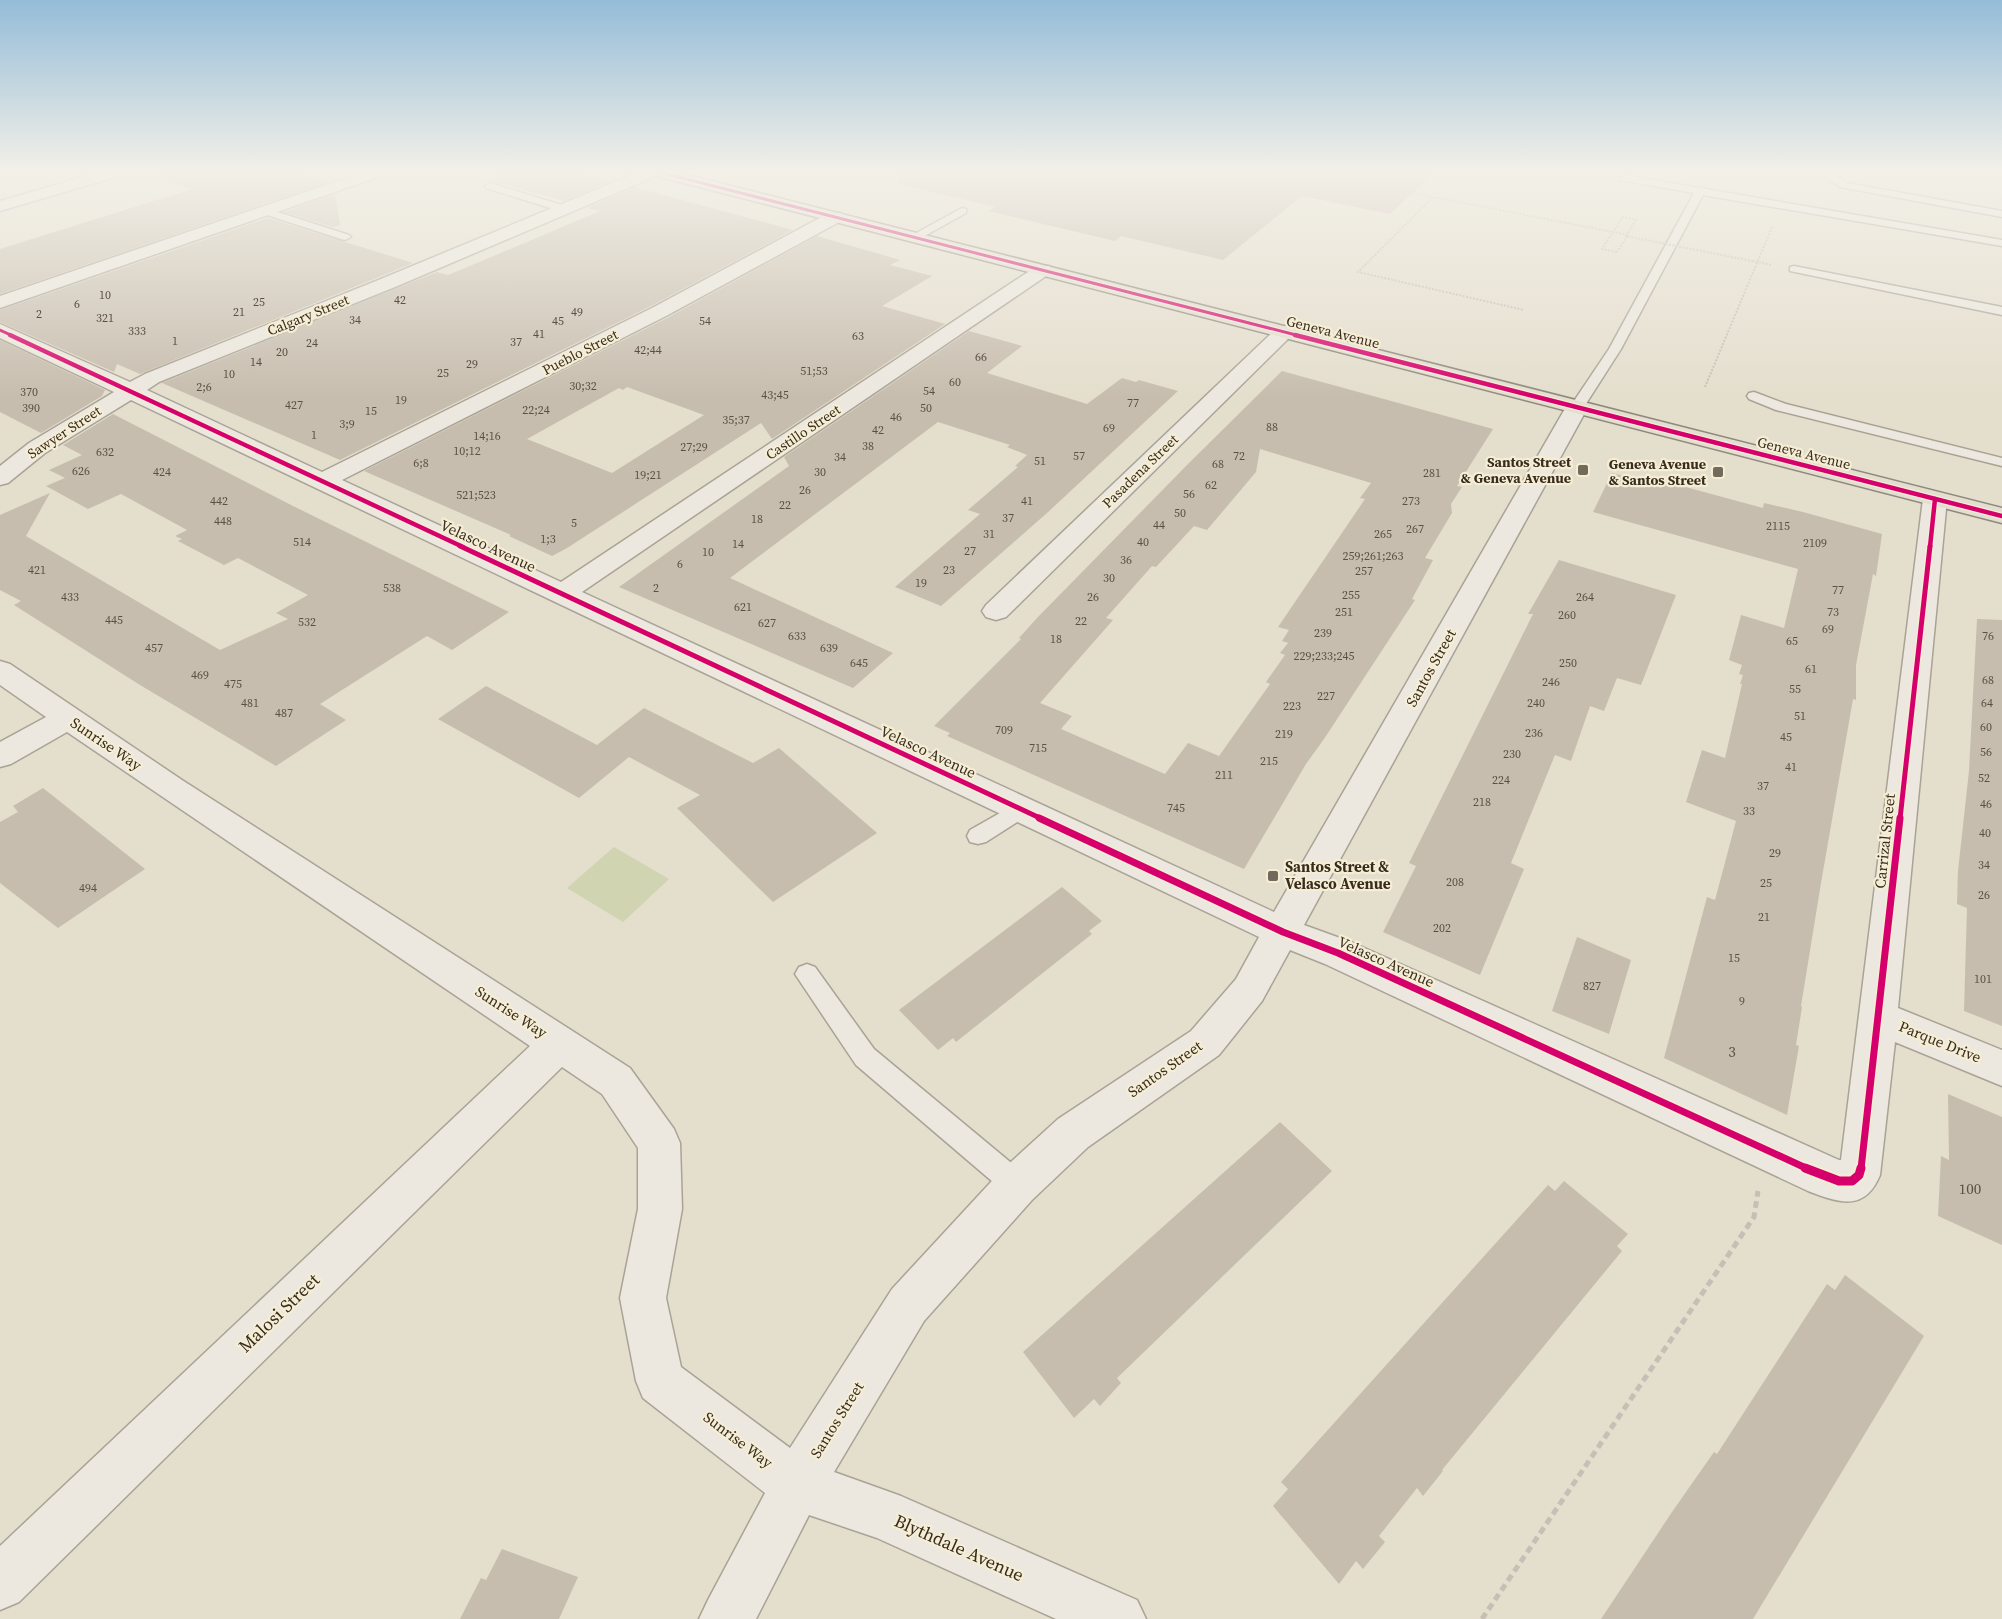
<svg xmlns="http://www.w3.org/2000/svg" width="2002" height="1619" viewBox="0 0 2002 1619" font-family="'Source Serif 4',serif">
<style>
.green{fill:#d1d4b0}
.building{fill:#c7bdae;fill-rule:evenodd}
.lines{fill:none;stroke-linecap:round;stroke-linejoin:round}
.lane-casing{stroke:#a9a396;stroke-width:3}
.street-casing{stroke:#a9a396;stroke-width:3}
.primary-casing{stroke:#8f887d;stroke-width:3}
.path-far1{stroke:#c5bfb5;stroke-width:2;stroke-dasharray:2 1.5;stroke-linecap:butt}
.path{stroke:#c5bfb5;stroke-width:5;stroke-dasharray:7 4.5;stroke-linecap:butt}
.lane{fill:#ece8df;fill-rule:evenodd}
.street{fill:#ece8df;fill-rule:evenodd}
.primary{fill:#e3dfd0;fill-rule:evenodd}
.path-bridge{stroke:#c5bfb5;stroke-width:2;stroke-dasharray:2 1.5;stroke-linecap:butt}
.cycleway-far4-casing{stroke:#f5edd4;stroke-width:5}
.cycleway-far3-casing{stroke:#f5edd4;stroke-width:7}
.cycleway-far2-casing{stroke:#f5edd4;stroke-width:8}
.cycleway-far1-casing{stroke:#f5edd4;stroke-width:10}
.cycleway-casing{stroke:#f5edd4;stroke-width:13}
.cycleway-far4{stroke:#d6006c;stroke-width:3}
.cycleway-far3{stroke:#d6006c;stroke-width:4.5}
.cycleway-far2{stroke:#d6006c;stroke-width:5}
.cycleway-far1{stroke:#d6006c;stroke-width:7}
.cycleway{stroke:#d6006c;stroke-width:9}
.poi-dot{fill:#746a5c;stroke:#f5edd4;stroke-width:2}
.labels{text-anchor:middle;stroke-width:4.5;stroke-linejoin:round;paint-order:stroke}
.number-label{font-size:12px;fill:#5c5043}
.far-street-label{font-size:14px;fill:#382c1f;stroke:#f5edd4}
.far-poi-label{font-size:14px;font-weight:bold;fill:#382c1f;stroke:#f5edd4;text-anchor:end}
.street-label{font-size:15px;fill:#382c1f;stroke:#f5edd4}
.poi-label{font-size:15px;font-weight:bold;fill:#382c1f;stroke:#f5edd4;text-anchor:start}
.near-number-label{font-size:15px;fill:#5c5043}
.near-street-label{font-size:18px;fill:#382c1f;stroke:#f5edd4}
</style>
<rect width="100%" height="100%" fill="#e4decd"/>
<path class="green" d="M 614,847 L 669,879 L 623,922 L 567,888 Z"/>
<g class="building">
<path d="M 161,172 L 297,172 L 329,182 L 0,294 L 0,249 L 192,189 L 160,179 Z"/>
<path d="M 494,172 L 575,172 L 611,181 L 564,201 L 493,181 Z"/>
<path d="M 900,172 L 1435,172 L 1390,214 L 1302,196 L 1223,260 L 1121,236 L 1115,241 L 988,211 L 995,207 L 898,184 Z"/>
<path d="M 634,187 L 793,230 L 651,306 L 340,460 L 162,383 L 437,272 L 448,275 L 477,263 L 600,211 L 587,208 Z"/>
<path d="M 335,194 L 340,225 L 333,227 L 284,212 Z"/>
<path d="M 268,218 L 413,263 L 140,374 L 117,364 L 114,372 L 0,322 L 0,310 Z"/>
<path d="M 817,236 L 900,260 L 890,265 L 932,276 L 882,306 L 945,324 L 772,439 L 761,423 L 567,548 L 552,556 L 509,536 L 511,535 L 364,471 L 667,318 ZM 627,387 L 704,415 L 612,473 L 527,439 L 619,388 L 623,390 Z"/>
<path d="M 969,331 L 1022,346 L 987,373 L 1087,404 L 1122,378 L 1136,382 L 1139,380 L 1178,391 L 1047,513 L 941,606 L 895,587 L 980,514 L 968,510 L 1018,467 L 1015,466 L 1027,455 L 1007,447 L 1010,445 L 938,422 L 730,578 L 893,653 L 853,688 L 619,587 L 789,466 L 784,457 Z"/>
<path d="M 0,340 L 105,390 L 102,396 L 41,433 L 0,412 Z"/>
<path d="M 1282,371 L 1493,429 L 1457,486 L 1462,487 L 1451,504 L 1452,513 L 1425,558 L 1433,560 L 1412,599 L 1415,600 L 1324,739 L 1306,764 L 1244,869 L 947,736 L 950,733 L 934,726 L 1021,639 L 1019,638 L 1037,618 L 1189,463 ZM 1260,449 L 1371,483 L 1360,498 L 1365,499 L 1278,627 L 1289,630 L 1282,641 L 1288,643 L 1280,653 L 1285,655 L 1266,682 L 1270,684 L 1219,756 L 1188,743 L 1165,774 L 1061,729 L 1072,716 L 1040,703 L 1113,620 L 1106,618 L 1152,566 L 1156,567 L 1194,526 L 1207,530 L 1256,472 Z"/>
<path d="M 113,414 L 293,506 L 509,612 L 452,650 L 427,636 L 320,704 L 346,720 L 276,766 L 140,685 L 14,605 L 21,601 L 0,590 L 0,515 L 50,493 L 26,536 L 220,650 L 288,619 L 276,613 L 308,595 L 238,558 L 224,565 L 178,541 L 182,539 L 175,536 L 187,530 L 121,494 L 88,509 L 46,486 L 65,478 L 49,470 L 82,455 L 63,445 Z"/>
<path d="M 1612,473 L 1654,484 L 1656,479 L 1763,508 L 1764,503 L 1803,512 L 1882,534 L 1876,576 L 1873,574 L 1856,665 L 1856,700 L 1853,699 L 1821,883 L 1801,1006 L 1802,1007 L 1796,1045 L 1799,1046 L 1787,1115 L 1664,1058 L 1707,897 L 1715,900 L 1736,821 L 1686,802 L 1702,750 L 1725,758 L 1742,684 L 1740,684 L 1743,675 L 1739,674 L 1742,665 L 1729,660 L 1741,615 L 1784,628 L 1798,569 L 1593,512 Z"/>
<path d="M 1559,560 L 1676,595 L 1641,685 L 1617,678 L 1604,711 L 1590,706 L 1571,761 L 1555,755 L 1511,863 L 1524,869 L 1480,975 L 1383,932 L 1416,866 L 1409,863 L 1533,614 L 1528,614 Z"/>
<path d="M 1977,619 L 2002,620 L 2002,1026 L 1964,1011 L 1967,908 L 1957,904 L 1958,871 L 1969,771 Z"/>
<path d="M 486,686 L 597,745 L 644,708 L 753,763 L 779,748 L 877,833 L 773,902 L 677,808 L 700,795 L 629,757 L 579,798 L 438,719 Z"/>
<path d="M 43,788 L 145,869 L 58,928 L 0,883 L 0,822 L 18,812 L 13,806 Z"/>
<path d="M 1062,887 L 1102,921 L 1089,931 L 1092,934 L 956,1042 L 953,1038 L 938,1050 L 899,1010 Z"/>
<path d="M 1577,937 L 1631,960 L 1609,1034 L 1552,1011 Z"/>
<path d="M 1948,1094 L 2002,1117 L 2002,1245 L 1938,1216 L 1941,1156 L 1949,1160 Z"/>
<path d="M 1280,1122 L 1332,1171 L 1117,1378 L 1121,1383 L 1100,1406 L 1094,1399 L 1074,1418 L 1023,1352 Z"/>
<path d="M 1564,1181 L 1628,1234 L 1617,1246 L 1622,1251 L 1442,1470 L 1443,1471 L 1423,1496 L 1417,1488 L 1379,1536 L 1385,1542 L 1363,1569 L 1356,1561 L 1339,1584 L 1273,1506 L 1288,1489 L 1281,1482 L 1548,1185 L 1555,1191 Z"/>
<path d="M 1845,1275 L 1924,1336 L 1753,1619 L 1601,1619 L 1672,1512 L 1714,1452 L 1717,1454 L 1827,1284 L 1835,1290 Z"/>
<path d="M 502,1549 L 578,1577 L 559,1619 L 460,1619 L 481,1578 L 486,1580 Z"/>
</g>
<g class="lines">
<defs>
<g id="lane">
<path d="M 1828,172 L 1838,172 L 1836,175 L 1847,183 L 2002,211 L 2002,217 L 1840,187 L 1827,178 Z"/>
<path d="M 1624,175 L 2002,240 L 2002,246 L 1703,195 L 1621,349 L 1582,410 L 1577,411 L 1570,407 L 1609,349 L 1694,193 L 1620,180 L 1619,178 Z"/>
<path d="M 490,183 L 568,207 L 569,209 L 568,211 L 560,211 L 486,188 L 485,186 Z"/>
<path d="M 265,208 L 349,235 L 351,237 L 345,240 L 341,239 L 261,213 L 260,211 Z"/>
<path d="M 962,208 L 966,209 L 966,213 L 919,239 L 915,240 L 909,237 Z"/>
<path d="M 1794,266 L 2002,307 L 2002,315 L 1790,271 L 1790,267 Z"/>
<path d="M 1754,392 L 1786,404 L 2002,458 L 2002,466 L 1776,410 L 1749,399 L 1747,396 L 1749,393 Z"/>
<path d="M 1021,801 L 1028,803 L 1031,809 L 1028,815 L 986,842 L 978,844 L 970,842 L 967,836 L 970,830 Z"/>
<path d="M 807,964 L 815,967 L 874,1049 L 1027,1176 L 1031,1185 L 1027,1194 L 1017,1198 L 1007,1194 L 856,1065 L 795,974 L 799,967 Z"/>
</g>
<g id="street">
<path d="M 100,172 L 124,172 L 122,175 L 0,211 L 0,201 Z"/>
<path d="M 364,172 L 386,172 L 384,175 L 0,308 L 0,296 Z"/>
<path d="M 639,172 L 660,172 L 658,175 L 395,287 L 159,382 L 147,390 L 322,472 L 652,308 L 829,213 L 841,213 L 843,217 L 841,221 L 666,316 L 342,480 L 561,582 L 1037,266 L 1049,266 L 1052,270 L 1049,274 L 582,592 L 1274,912 L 1566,407 L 1569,402 L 1577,400 L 1585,402 L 1588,407 L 1304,925 L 1351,942 L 1839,1160 L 1841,1160 L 1923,499 L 1926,494 L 1935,492 L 1944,494 L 1947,499 L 1898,1008 L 2002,1050 L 2002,1086 L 1895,1042 L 1880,1175 C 1865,1212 1839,1203 1808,1191 L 1325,964 L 1290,950 L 1262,1001 L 1219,1055 L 1088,1147 L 1032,1200 L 924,1321 L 834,1472 L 901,1496 L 1137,1600 L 1146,1619 L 1056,1619 L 877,1538 L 809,1515 L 756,1619 L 699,1619 L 708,1600 L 765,1493 L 643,1398 L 636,1381 L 620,1298 L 638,1209 L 638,1148 L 602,1094 L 562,1067 L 19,1602 L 0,1610 L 0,1546 L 530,1046 L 67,732 L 11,764 L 0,767 L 0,742 L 46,717 L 0,685 L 0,661 L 10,664 L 182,780 L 630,1068 L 674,1129 L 680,1143 L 682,1209 L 666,1298 L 681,1367 L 790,1448 L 892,1289 L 1002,1170 L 1058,1119 L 1191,1031 L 1236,979 L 1259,937 L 131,400 L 45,453 L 8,483 L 0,485 L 0,466 L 29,443 L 114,392 L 0,338 L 0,324 L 130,382 L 145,374 L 381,279 Z"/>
<path d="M 1284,326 L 1291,328 L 1294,332 L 1291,336 L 1006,617 L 996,620 L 986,617 L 982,611 L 986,605 L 1277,328 Z"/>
</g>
<path id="primary" d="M 651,172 L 676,172 L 2002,508 L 2002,523 L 653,175 Z"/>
</defs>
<use href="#lane" class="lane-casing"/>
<use href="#street" class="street-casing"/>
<use href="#primary" class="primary-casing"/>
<g class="path-far1">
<path d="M 1413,193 L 1628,235 L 1617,252"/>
<path d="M 1433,197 L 1358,272 L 1524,310"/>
<path d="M 1752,261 L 1772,265"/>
<path d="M 1705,387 L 1772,227"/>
</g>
<path class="path" d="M 1482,1619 L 1754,1217 L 1758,1191"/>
<use href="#lane" class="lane"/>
<use href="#street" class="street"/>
<use href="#primary" class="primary"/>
<path class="path-bridge" d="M 1617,252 L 1602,249 L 1623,217 L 1636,220 L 1626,236 L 1752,261"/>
<defs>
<g id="cycleway-far4">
<path d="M 659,172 L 1300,336"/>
<path d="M 0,330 L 13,336"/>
</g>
<g id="cycleway-far3">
<path d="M 10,335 L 463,547"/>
<path d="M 1295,335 L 2002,516"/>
<path d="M 1930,547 L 1935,499"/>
</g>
<g id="cycleway-far2">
<path d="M 460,546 L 1042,819"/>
<path d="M 1900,819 L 1930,546"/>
</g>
<g id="cycleway-far1">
<path d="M 1039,818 L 1283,932 L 1338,953 L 1808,1169"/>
<path d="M 1861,1169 L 1900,818"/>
</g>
<path id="cycleway" d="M 1805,1168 L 1839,1181 L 1852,1181 L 1859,1175 L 1861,1168"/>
</defs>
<use href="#cycleway-far4" class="cycleway-far4-casing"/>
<use href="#cycleway-far3" class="cycleway-far3-casing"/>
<use href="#cycleway-far2" class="cycleway-far2-casing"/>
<use href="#cycleway-far1" class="cycleway-far1-casing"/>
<use href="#cycleway" class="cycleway-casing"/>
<use href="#cycleway-far4" class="cycleway-far4"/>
<use href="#cycleway-far3" class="cycleway-far3"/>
<use href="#cycleway-far2" class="cycleway-far2"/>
<use href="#cycleway-far1" class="cycleway-far1"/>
<use href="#cycleway" class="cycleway"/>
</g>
<linearGradient id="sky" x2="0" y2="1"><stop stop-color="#95bcd8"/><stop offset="0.43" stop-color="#f3f0e8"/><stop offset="1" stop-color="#f3f0e8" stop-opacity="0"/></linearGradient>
<rect width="2002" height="398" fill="url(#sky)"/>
<g class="poi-dot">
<rect x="1577" y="464" width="12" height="12" rx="3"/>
<rect x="1712" y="466" width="12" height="12" rx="3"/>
<rect x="1267" y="870" width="12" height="12" rx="3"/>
</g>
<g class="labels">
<g class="number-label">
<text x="105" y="299">10</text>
<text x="400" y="304">42</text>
<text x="259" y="306">25</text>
<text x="77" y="308">6</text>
<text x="239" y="316">21</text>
<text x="577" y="316">49</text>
<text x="39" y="318">2</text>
<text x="105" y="322">321</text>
<text x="355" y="324">34</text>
<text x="558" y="325">45</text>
<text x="705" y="325">54</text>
<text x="137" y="335">333</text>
<text x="539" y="338">41</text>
<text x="858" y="340">63</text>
<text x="175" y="345">1</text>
<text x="516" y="346">37</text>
<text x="312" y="347">24</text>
<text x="648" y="354">42;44</text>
<text x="282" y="356">20</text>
<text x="981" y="361">66</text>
<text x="256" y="366">14</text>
<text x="472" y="368">29</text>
<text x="814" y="375">51;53</text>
<text x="443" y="377">25</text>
<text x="229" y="378">10</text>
<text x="955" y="386">60</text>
<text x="583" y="390">30;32</text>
<text x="204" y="391">2;6</text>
<text x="929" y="395">54</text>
<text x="29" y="396">370</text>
<text x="775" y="399">43;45</text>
<text x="401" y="404">19</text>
<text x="1133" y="407">77</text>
<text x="294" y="409">427</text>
<text x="31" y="412">390</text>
<text x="926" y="412">50</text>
<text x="536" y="414">22;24</text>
<text x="371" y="415">15</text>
<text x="896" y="421">46</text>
<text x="736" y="424">35;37</text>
<text x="347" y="428">3;9</text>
<text x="1272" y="431">88</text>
<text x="1109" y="432">69</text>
<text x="878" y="434">42</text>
<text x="314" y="439">1</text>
<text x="487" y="440">14;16</text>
<text x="868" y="450">38</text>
<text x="694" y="451">27;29</text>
<text x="467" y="455">10;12</text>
<text x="105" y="456">632</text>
<text x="1079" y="460">57</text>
<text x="1239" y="460">72</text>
<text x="840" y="461">34</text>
<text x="1040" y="465">51</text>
<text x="421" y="467">6;8</text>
<text x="1218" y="468">68</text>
<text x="81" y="475">626</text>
<text x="162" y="476">424</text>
<text x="820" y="476">30</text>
<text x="1432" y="477">281</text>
<text x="648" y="479">19;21</text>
<text x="1211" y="489">62</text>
<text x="805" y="494">26</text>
<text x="1189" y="498">56</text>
<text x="476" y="499">521;523</text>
<text x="219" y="505">442</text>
<text x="1027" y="505">41</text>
<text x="1411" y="505">273</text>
<text x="785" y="509">22</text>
<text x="1180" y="517">50</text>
<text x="1008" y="522">37</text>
<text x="757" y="523">18</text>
<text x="223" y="525">448</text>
<text x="574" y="527">5</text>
<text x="1159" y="529">44</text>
<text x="1778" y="530">2115</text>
<text x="1415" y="533">267</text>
<text x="989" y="538">31</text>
<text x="1383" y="538">265</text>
<text x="548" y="543">1;3</text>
<text x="302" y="546">514</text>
<text x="1143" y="546">40</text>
<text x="1815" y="547">2109</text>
<text x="738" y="548">14</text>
<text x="970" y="555">27</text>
<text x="708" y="556">10</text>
<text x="1373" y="560">259;261;263</text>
<text x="1126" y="564">36</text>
<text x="680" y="568">6</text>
<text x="37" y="574">421</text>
<text x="949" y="574">23</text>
<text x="1364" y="575">257</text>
<text x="1109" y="582">30</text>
<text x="921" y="587">19</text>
<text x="392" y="592">538</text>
<text x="656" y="592">2</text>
<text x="1838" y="594">77</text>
<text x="1351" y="599">255</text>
<text x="70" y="601">433</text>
<text x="1093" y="601">26</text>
<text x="1585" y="601">264</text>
<text x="743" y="611">621</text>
<text x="1344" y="616">251</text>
<text x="1833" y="616">73</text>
<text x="1567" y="619">260</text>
<text x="114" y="624">445</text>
<text x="1081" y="625">22</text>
<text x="307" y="626">532</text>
<text x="767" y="627">627</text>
<text x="1828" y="633">69</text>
<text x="1323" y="637">239</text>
<text x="797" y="640">633</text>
<text x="1988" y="640">76</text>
<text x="1056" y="643">18</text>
<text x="1792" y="645">65</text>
<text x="154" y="652">457</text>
<text x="829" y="652">639</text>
<text x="1324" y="660">229;233;245</text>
<text x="859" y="667">645</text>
<text x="1568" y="667">250</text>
<text x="1811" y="673">61</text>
<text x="200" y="679">469</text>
<text x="1988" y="684">68</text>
<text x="1551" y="686">246</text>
<text x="233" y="688">475</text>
<text x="1795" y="693">55</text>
<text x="1326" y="700">227</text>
<text x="250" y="707">481</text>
<text x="1536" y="707">240</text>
<text x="1987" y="707">64</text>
<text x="1292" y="710">223</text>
<text x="284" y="717">487</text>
<text x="1800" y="720">51</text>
<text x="1986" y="731">60</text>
<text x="1004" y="734">709</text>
<text x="1534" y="737">236</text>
<text x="1284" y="738">219</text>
<text x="1786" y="741">45</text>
<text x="1038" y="752">715</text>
<text x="1986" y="756">56</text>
<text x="1512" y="758">230</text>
<text x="1269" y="765">215</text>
<text x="1791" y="771">41</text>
<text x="1224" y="779">211</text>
<text x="1984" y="782">52</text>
<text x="1501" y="784">224</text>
<text x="1763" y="790">37</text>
<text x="1482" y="806">218</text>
<text x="1986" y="808">46</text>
<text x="1176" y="812">745</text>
<text x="1749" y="815">33</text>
<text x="1985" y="837">40</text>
<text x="1775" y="857">29</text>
<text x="1984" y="869">34</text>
<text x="1455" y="886">208</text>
<text x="1766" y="887">25</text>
<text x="88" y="892">494</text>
<text x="1984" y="899">26</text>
<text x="1764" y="921">21</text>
<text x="1442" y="932">202</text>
<text x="1734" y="962">15</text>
<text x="1983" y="983">101</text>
<text x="1592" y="990">827</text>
<text x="1742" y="1005">9</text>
</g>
<g class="far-street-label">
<text transform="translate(308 315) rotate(-22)" y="5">Calgary Street</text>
<text transform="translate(1333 332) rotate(14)" y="5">Geneva Avenue</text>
<text transform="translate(580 352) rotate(-27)" y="5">Pueblo Street</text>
<text transform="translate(64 432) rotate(-33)" y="5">Sawyer Street</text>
<text transform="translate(803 432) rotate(-34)" y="5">Castillo Street</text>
<text transform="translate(1804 453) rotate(14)" y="5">Geneva Avenue</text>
<text transform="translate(1140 471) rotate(-44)" y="5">Pasadena Street</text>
</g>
<g class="far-poi-label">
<text x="1571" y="467">Santos Street<tspan x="1571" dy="16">&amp; Geneva Avenue</tspan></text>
<text x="1706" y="469">Geneva Avenue<tspan x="1706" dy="16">&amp; Santos Street</tspan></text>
</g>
<g class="street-label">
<text transform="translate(488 546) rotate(25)" y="5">Velasco Avenue</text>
<text transform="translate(1431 668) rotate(-61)" y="5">Santos Street</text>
<text transform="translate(106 744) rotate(34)" y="5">Sunrise Way</text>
<text transform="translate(928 752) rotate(25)" y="5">Velasco Avenue</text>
<text transform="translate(1885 841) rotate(-84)" y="5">Carrizal Street</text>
<text transform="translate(1386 962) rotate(24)" y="5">Velasco Avenue</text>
<text transform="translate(511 1012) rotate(33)" y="5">Sunrise Way</text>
<text transform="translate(1940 1042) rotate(22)" y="5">Parque Drive</text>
<text transform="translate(1165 1069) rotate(-35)" y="5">Santos Street</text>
<text transform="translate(837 1420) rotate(-58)" y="5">Santos Street</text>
<text transform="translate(738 1440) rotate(37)" y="5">Sunrise Way</text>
</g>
<g class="poi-label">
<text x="1285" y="872">Santos Street &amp;<tspan x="1285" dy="17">Velasco Avenue</tspan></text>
</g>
<g class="near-number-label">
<text x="1732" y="1057">3</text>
<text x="1970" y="1194">100</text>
</g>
<g class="near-street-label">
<text transform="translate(279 1313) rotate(-44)" y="6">Malosi Street</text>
<text transform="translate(959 1548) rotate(24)" y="6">Blythdale Avenue</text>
</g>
</g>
</svg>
